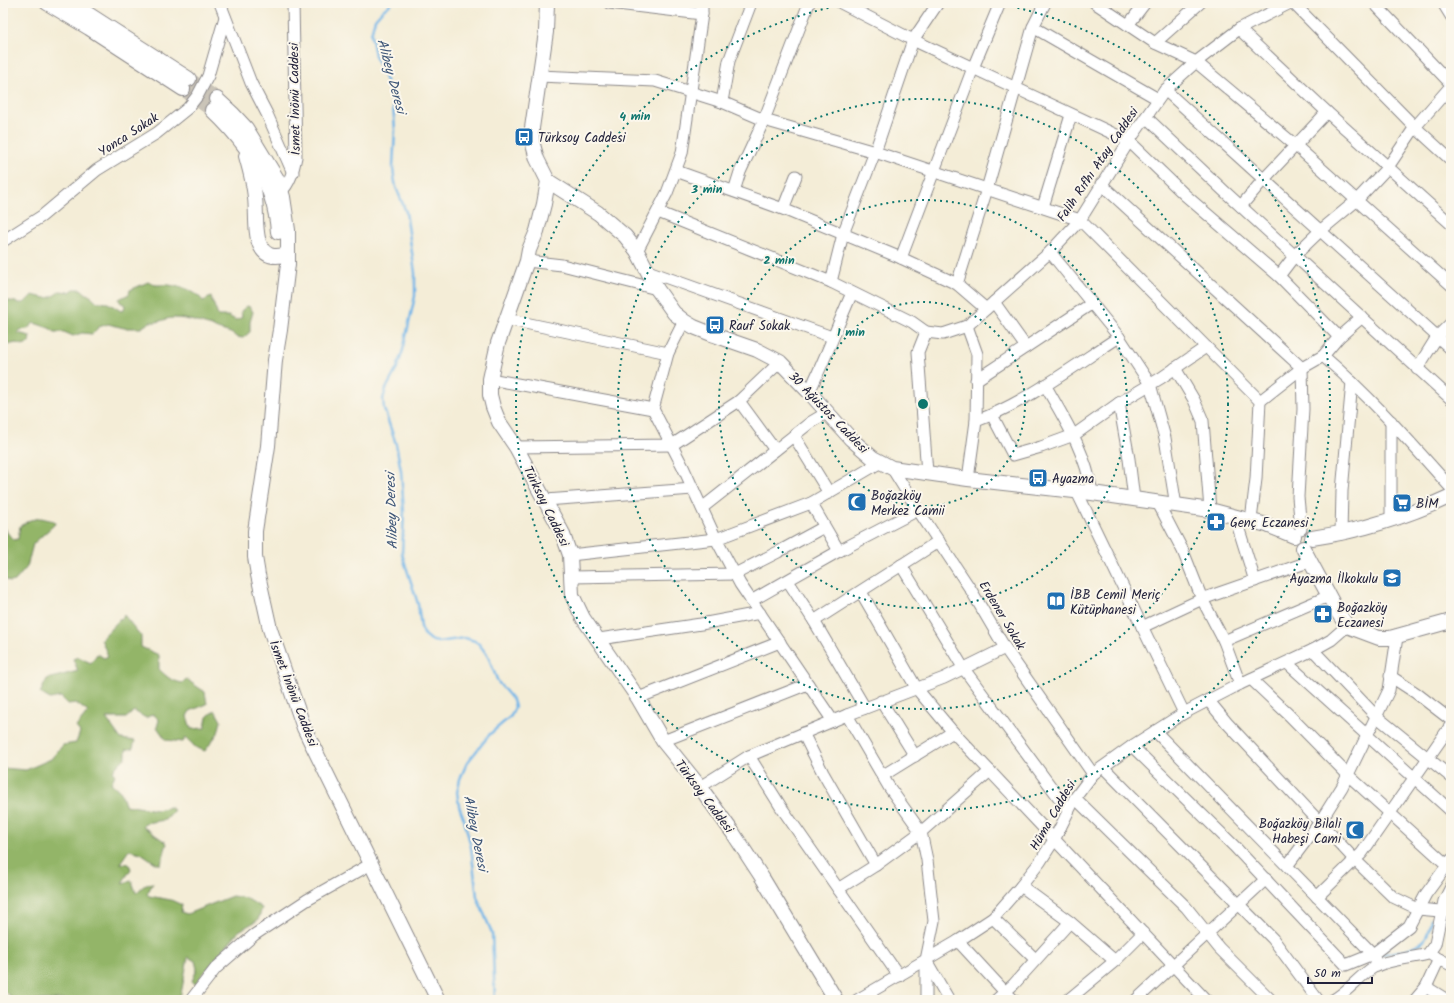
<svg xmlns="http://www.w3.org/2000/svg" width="1454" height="1003" viewBox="0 0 1454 1003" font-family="Kalam,sans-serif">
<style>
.forest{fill:#93b568;stroke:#5a6c52}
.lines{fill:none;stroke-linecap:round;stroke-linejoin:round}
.stream{stroke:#73b6e8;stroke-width:2.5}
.major-tunnel{stroke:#cac4b8;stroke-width:14;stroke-dasharray:14 7;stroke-linecap:butt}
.minor-casing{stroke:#8b8889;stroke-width:13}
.major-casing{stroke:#8b8889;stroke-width:16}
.minor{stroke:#fff;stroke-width:11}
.major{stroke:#fff;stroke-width:14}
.ring{fill:none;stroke:#0f766e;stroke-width:2;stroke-dasharray:2 4}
.labels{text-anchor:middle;stroke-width:4;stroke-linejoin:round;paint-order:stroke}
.street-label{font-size:13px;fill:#22223b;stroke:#fbf7ec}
.poi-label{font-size:13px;fill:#22223b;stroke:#fbf7ec;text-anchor:start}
.water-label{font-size:14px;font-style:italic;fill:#3e5678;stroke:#fbf7ec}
.centre{fill:#0f766e;stroke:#fbf7ec;stroke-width:2}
.ring-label{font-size:12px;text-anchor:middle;font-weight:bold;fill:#0f766e;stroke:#fbf7ec;stroke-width:4;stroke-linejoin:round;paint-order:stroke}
</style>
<rect width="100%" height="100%" fill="#fbf7ec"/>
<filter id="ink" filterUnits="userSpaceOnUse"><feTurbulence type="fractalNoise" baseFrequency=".025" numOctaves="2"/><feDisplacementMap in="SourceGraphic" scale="8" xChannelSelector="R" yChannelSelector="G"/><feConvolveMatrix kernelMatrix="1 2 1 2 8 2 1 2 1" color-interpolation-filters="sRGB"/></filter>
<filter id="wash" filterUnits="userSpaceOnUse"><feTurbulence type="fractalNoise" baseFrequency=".012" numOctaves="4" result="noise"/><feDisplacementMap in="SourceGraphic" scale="16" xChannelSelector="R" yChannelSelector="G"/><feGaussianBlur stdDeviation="0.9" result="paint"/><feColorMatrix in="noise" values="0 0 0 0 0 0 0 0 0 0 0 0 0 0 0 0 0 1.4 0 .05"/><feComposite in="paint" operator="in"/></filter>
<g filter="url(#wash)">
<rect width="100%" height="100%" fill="#f4edd7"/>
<g class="forest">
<path d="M 148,282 C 157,287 160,284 169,285 C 181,287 195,290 203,301 L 211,297 L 218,316 L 228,316 L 236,320 L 241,318 L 242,316 L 241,311 L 247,306 L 250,307 L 253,312 L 250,322 L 250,332 L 243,338 L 236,337 C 230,330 220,332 212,326 C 200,323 187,318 174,318 C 164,318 161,323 150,322 L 141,328 L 124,328 L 108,324 L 99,327 L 92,334 L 82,333 L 73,336 L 64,332 L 55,332 L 49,328 L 34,323 L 27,329 L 20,330 L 18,333 L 30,336 L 29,343 L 22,345 L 16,343 L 3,346 L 3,304 L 6,304 L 6,301 C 13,300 18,304 24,303 L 32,295 C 46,298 48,301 60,291 L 70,292 L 74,289 L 81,289 C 86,295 93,296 97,302 L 108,303 L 121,311 L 124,310 L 125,305 L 120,302 L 119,299 L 129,294 L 130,290 Z"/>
<path d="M 41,518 L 54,521 L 55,524 L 33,544 L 27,567 L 15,581 L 10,582 L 3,578 L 3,527 L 13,540 L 18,539 L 20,526 L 30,520 Z"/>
<path d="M 124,615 L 141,636 L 141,647 L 159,655 L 159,669 C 168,678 170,680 182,683 L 186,679 L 205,692 L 207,704 L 190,711 L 187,716 L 191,729 L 205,728 L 207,717 L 215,710 L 221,721 L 218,733 L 205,751 L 195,747 L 186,737 L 183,742 L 166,740 L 157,727 L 159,720 L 153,714 L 146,718 L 134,711 L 126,718 L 106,718 L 121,739 L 135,741 L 133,748 L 126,750 L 126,757 L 112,771 L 115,775 L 111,783 L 121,792 L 125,805 L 157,810 L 169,807 L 174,810 L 165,820 L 145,823 L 142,826 L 167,843 L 161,864 L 157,864 L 141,853 L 129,850 L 120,863 L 129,864 L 131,869 L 122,883 L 132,881 L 136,893 L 146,884 L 153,883 L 147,894 L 149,896 L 171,900 L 182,905 L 181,912 L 187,914 L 232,896 L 246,898 L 262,908 L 258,920 L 239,931 L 195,984 L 192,981 L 197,969 L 195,961 L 188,957 L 181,994 L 172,1000 L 16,1000 L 3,991 L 3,768 L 26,770 L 51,759 L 63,745 L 76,743 L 80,732 L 76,727 L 88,712 L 76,703 L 68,704 L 61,697 L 50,699 L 40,693 L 47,679 L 78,671 L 73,659 L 78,657 L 91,663 L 97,654 L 104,658 L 108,656 L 101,639 Z"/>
</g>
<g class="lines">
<g class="stream">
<path d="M 392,3 L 382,11 L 375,19 L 371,34 L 375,56 L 387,83 L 393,105 L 395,130 L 393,167 L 394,177 L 396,187 L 406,212 L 415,273 L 415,296 L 403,350 L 397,368 L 386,389 L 383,399 L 384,409 L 396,444 L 401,471 L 404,512 L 402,554 L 418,604 L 421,627 L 425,636 L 433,641 L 438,642 L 465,638 L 475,641 L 479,644 L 488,656 L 498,682 L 513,700 L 515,707 L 511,716 L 490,734 L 467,763 L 460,779 L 457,792 L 459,806 L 464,819 L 471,847 L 477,897 L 492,933 L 495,1000"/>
<path d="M 1379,955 C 1394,951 1419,951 1427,935 C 1429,930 1430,924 1431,919"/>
</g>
</g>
</g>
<g filter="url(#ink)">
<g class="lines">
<g class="major-tunnel">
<path d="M 189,79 L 217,99"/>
<path d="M 183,89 L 212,110"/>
</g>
<defs>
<g id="minor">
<path d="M 220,3 L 251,83 L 267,114 L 293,173"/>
<path d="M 609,3 L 702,14"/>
<path d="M 841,3 L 913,40 L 1129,141 L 1185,195 L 1279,276 L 1339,337"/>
<path d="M 1095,3 L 1155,43 L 1196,62 L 1295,145 L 1451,285"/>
<path d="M 1293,3 L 1415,127 L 1451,160"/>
<path d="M 1374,3 L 1451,84"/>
<path d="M 1443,3 L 1451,16"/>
<path d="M 1128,25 L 1145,3"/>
<path d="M 1033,27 L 1158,99"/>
<path d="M 1239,29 L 1327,112 L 1451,224"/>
<path d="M 1155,43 L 1200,3"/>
<path d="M 539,76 L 655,81 L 722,102 L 764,120 L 875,152 L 1080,220 L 1260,401 L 1256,479 L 1251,520"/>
<path d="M 1165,90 L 1451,349"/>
<path d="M 722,102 L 729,61 L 751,3"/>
<path d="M 1146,117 L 1223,190 L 1451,399"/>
<path d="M 676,171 L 783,209 L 901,258 L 957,284 L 986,309"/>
<path d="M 1101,184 L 1302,368 L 1303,409 L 1298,497 L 1301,529"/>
<path d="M 734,191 L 740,172 L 764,120 L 809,3"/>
<path d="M 281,192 C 291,182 293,170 296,157 L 293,3"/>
<path d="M 1241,206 L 1264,179 L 1327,112"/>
<path d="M 1043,207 L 1071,115"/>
<path d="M 783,209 L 796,176"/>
<path d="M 658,212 L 831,282 L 912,322 L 926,332"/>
<path d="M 3,241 L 42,216 L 97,170 L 157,133 L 188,108 L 198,95 L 208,76 L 225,17"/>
<path d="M 637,251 L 667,193 L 682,153 L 702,14 L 702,3"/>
<path d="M 1050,252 L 1119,337 L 1150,384 L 1165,438 L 1176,506"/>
<path d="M 901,258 L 973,68 L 1000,3"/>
<path d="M 527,261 L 562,265 L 657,289"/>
<path d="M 648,271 L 832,337"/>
<path d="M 1279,276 L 1295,255 L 1320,231 L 1356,201 L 1388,167 L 1415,127 L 1451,86"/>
<path d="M 831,282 L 843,234 L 875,152 L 913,40 L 938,3"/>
<path d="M 957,284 L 987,189 L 1033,27 L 1045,3"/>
<path d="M 994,302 L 1026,347"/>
<path d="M 506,319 L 668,353"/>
<path d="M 684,321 L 668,353 L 653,409 L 683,467 L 716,539 L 740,584 L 833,721"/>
<path d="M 967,326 L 977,354 L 976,421 L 968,479"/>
<path d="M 1323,356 C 1370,396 1410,442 1451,488"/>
<path d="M 1175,368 L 1194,400 L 1203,421 L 1210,510"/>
<path d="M 1417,369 L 1437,337 L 1451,323"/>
<path d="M 490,379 L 653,409"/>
<path d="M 976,380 L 1091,304"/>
<path d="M 1045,385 C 1065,420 1086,452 1092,493"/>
<path d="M 809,392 C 825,360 837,326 852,293"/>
<path d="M 739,401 L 775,450"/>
<path d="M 1260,401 L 1302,368 L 1323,356 L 1339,337 L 1362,317"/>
<path d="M 1119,403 L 1129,459 L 1134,499"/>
<path d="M 992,415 L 1013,455 L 1041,447 L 1074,435 L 1119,403 L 1161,378 L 1206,347"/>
<path d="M 976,421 C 1025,403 1074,366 1119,337"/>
<path d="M 1391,421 L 1391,520"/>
<path d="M 794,436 L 829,493"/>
<path d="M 516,447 L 672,445 L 739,401 L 780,362"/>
<path d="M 892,468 L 918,510 L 971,590 L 1005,648 L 1093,774"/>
<path d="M 927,473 L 918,352 L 926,332 L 943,334 L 967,326 L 1050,252 L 1080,220 L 1129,141 L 1165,90 L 1196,62 L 1239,29 L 1290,3"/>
<path d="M 1077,492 L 1184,713"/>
<path d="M 546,500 L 693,489"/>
<path d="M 811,503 L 839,551"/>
<path d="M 1158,503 L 1183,551 L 1202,599 L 1224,641 L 1240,684"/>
<path d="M 702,508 L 811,422 L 828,412"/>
<path d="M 1235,517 L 1255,581"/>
<path d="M 1341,534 L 1342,491 L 1352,382"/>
<path d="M 570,555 L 716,539 L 811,503 L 881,462"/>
<path d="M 901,565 L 964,669 L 1068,810"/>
<path d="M 572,577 L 735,574 L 778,552 L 824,527"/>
<path d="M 788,581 L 814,621 L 865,708"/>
<path d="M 861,592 L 917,689 L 953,732 L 1206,1000"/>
<path d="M 751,601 L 839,551 L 918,510"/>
<path d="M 814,621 L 939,541"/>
<path d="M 1142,627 L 1202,599 L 1311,561"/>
<path d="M 599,639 L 701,624 L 760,613"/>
<path d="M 1224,641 L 1329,596"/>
<path d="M 1313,650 L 1376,716 L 1451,777"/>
<path d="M 1287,663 L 1451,811"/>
<path d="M 1390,676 L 1416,693 L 1451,720"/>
<path d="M 1251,679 L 1289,715 L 1348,775 L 1447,865 L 1451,866"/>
<path d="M 638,698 L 780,642"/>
<path d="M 1208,700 L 1227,723 L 1355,860 L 1393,897 L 1418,909 L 1451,912"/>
<path d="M 881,701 L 915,756"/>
<path d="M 847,715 L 889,787 L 921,832 L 927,860 L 934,921 L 926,960 L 926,1000"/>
<path d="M 1155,731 L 1373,954 L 1377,966"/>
<path d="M 803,733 L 823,773 L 876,865 L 921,832 L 990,771"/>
<path d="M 663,741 L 808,684"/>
<path d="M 1132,746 L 1234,846 L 1346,965 L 1373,954 L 1409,926 L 1426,894 L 1451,860"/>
<path d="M 749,756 L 781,807 L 899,976"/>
<path d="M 1103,767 L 1273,939 L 1318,1000"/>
<path d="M 882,776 L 953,732"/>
<path d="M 700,787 L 749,756 L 847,715 L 944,678 L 1005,648"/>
<path d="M 1075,798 L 1186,907 L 1219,948 L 1271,1000"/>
<path d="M 1287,866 L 1320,822 L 1342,787 L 1389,690 L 1397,637"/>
<path d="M 1021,886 L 1070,922 L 1115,961"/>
<path d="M 838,889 L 876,865"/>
<path d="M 1317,897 L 1362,853 L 1451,725"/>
<path d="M 993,918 L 1035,959"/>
<path d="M 958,941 L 1005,992 L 1014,1000"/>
<path d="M 1433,956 L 1451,965"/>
<path d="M 927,962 L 949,1000"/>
<path d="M 1426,987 L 1447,1000"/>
<path d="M 191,1000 L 216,968 L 254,935 L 307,900 L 371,864"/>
<path d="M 857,1000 L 958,941 L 993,918 L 1021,886 L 1040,862 L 1054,840 L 1075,798 L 1093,774 L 1132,746 L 1184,713 L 1240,684 L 1313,650 L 1331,640 L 1347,626"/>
<path d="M 996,1000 L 1014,984 L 1070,922"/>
<path d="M 1068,1000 L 1115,961 L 1143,933"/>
<path d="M 1136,1000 L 1266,879"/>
<path d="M 1333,1000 C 1349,991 1359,976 1374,967 C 1392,958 1411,959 1428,954 L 1435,944 L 1444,901 L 1451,887"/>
<path d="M 1415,1000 L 1426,987 L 1439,959"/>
</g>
<g id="major">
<path d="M 47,3 L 89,28 L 183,89"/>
<path d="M 71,3 L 189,79"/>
<path d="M 547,3 L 546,32 L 532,128 L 532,141 L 537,159 L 548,181 L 544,204 L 537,231 L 529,250 L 527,261 L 498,343 L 490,379 L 490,395 L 493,407 L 499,422 L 516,447 L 562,532 L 570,555 L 572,595 L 583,618 L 638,698 L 663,741 L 700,787 L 733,833 L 763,879 L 836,1000"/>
<path d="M 217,99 L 232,113 L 246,128 L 277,179 L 283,197 L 288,230 L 288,264 L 280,330 L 275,360 L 268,446 L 255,531 L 255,557 L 258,575 L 270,629 L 304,728 L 438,1000"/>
<path d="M 212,110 C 247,143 275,183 278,232"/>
<path d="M 246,156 C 250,170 254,184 255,198 C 258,221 249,266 288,254"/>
<path d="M 548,181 L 598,213 L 625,236 L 637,251 L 657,289 L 674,313 L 684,321 L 694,327 L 714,335 L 757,350 L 780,362 L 809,392 L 851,439 L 873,458 L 892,468 L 968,479 L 1092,493 L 1210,510 L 1267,525 L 1294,536"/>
<path d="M 1312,538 C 1361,531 1406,517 1451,496"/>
<path d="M 1303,548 L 1337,611 L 1347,626 L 1379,638 L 1390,638 L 1451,621"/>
</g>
</defs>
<use href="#minor" class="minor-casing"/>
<use href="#major" class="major-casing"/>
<use href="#minor" class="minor"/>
<use href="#major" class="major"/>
</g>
</g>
<g class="ring">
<circle cx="923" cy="404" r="102"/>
<circle cx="923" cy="404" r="204"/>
<circle cx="923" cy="404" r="305"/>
<path d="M994 3A407 407 0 1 1 852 3"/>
</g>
<defs>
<symbol id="bus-square" viewBox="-11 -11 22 22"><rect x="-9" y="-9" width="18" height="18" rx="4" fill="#1f6fb2" stroke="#fbf7ec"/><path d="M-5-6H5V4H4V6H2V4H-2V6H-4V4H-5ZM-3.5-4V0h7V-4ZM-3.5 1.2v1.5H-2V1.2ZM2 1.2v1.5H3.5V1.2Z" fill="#fff"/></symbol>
<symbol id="mosque-square" viewBox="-11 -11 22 22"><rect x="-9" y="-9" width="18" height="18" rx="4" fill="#1f6fb2" stroke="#fbf7ec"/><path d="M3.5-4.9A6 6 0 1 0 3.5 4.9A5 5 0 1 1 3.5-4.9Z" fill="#fff"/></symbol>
<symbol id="supermarket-square" viewBox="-11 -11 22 22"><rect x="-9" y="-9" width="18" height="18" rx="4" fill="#1f6fb2" stroke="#fbf7ec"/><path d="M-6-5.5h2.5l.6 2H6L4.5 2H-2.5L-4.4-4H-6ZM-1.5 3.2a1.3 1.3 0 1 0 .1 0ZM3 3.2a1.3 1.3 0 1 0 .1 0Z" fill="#fff"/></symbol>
<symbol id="pharmacy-square" viewBox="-11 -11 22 22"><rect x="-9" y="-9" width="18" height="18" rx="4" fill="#1f6fb2" stroke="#fbf7ec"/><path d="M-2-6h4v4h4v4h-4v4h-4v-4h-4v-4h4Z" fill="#fff"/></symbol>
<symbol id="school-square" viewBox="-11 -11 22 22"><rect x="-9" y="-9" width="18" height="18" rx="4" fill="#1f6fb2" stroke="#fbf7ec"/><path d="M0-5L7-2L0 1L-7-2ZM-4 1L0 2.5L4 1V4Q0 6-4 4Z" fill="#fff"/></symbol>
<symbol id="library-square" viewBox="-11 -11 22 22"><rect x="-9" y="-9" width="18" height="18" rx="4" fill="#1f6fb2" stroke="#fbf7ec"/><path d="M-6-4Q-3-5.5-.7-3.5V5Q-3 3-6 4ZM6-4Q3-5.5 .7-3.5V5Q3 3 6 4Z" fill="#fff"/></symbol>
</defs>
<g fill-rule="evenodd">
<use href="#bus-square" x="513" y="126" width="22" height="22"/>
<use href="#bus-square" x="704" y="314" width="22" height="22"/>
<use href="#bus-square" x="1027" y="467" width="22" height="22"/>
<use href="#mosque-square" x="846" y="491" width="22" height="22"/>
<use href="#supermarket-square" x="1391" y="492" width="22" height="22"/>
<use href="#pharmacy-square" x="1205" y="511" width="22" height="22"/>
<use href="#school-square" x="1381" y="567" width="22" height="22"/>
<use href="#library-square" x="1045" y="590" width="22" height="22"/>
<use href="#pharmacy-square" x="1312" y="603" width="22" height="22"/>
<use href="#mosque-square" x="1344" y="819" width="22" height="22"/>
</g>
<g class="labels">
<g class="street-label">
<text transform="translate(294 99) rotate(-91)" y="5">İsmet İnönü Caddesi</text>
<text transform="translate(128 134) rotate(-33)" y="5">Yonca Sokak</text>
<text transform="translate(1097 164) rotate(-56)" y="5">Falih Rıfhı Atay Caddesi</text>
<text transform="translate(829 412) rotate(46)" y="5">30 Ağustos Caddesi</text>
<text transform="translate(547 506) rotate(64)" y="5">Türksoy Caddesi</text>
<text transform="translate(1003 615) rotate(59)" y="5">Erdener Sokak</text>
<text transform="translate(294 693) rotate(69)" y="5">İsmet İnönü Caddesi</text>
<text transform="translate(705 796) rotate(53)" y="5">Türksoy Caddesi</text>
<text transform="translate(1052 815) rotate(-60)" y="5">Hüma Caddesi</text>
</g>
<g class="poi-label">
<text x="538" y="142">Türksoy Caddesi</text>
<text x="729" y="330">Rauf Sokak</text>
<text x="1052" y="483">Ayazma</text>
<text x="871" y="500">Boğazköy<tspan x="871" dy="15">Merkez Camii</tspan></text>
<text x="1416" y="508">BİM</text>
<text x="1230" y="527">Genç Eczanesi</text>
<text x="1378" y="583" text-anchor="end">Ayazma İlkokulu</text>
<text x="1070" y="599">İBB Cemil Meriç<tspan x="1070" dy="15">Kütüphanesi</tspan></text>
<text x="1337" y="612">Boğazköy<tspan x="1337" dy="15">Eczanesi</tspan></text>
<text x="1341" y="828" text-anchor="end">Boğazköy Bilali<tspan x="1341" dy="15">Habeşi Cami</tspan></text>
</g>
<g class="water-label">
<text transform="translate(392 76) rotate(75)" y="5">Alibey Deresi</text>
<text transform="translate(391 511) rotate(-92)" y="5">Alibey Deresi</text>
<text transform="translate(476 833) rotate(79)" y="5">Alibey Deresi</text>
</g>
</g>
<circle cx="923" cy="404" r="6" class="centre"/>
<g class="ring-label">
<text x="635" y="120">4 min</text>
<text x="707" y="193">3 min</text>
<text x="779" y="264">2 min</text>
<text x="851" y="336">1 min</text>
</g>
<rect width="1454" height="1003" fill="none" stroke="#fbf7ec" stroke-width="16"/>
<path d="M1308 977v6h64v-6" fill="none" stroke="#22223b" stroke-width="2"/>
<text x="1314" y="977" font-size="12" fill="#22223b" stroke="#fbf7ec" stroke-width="3" paint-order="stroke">50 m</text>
</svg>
